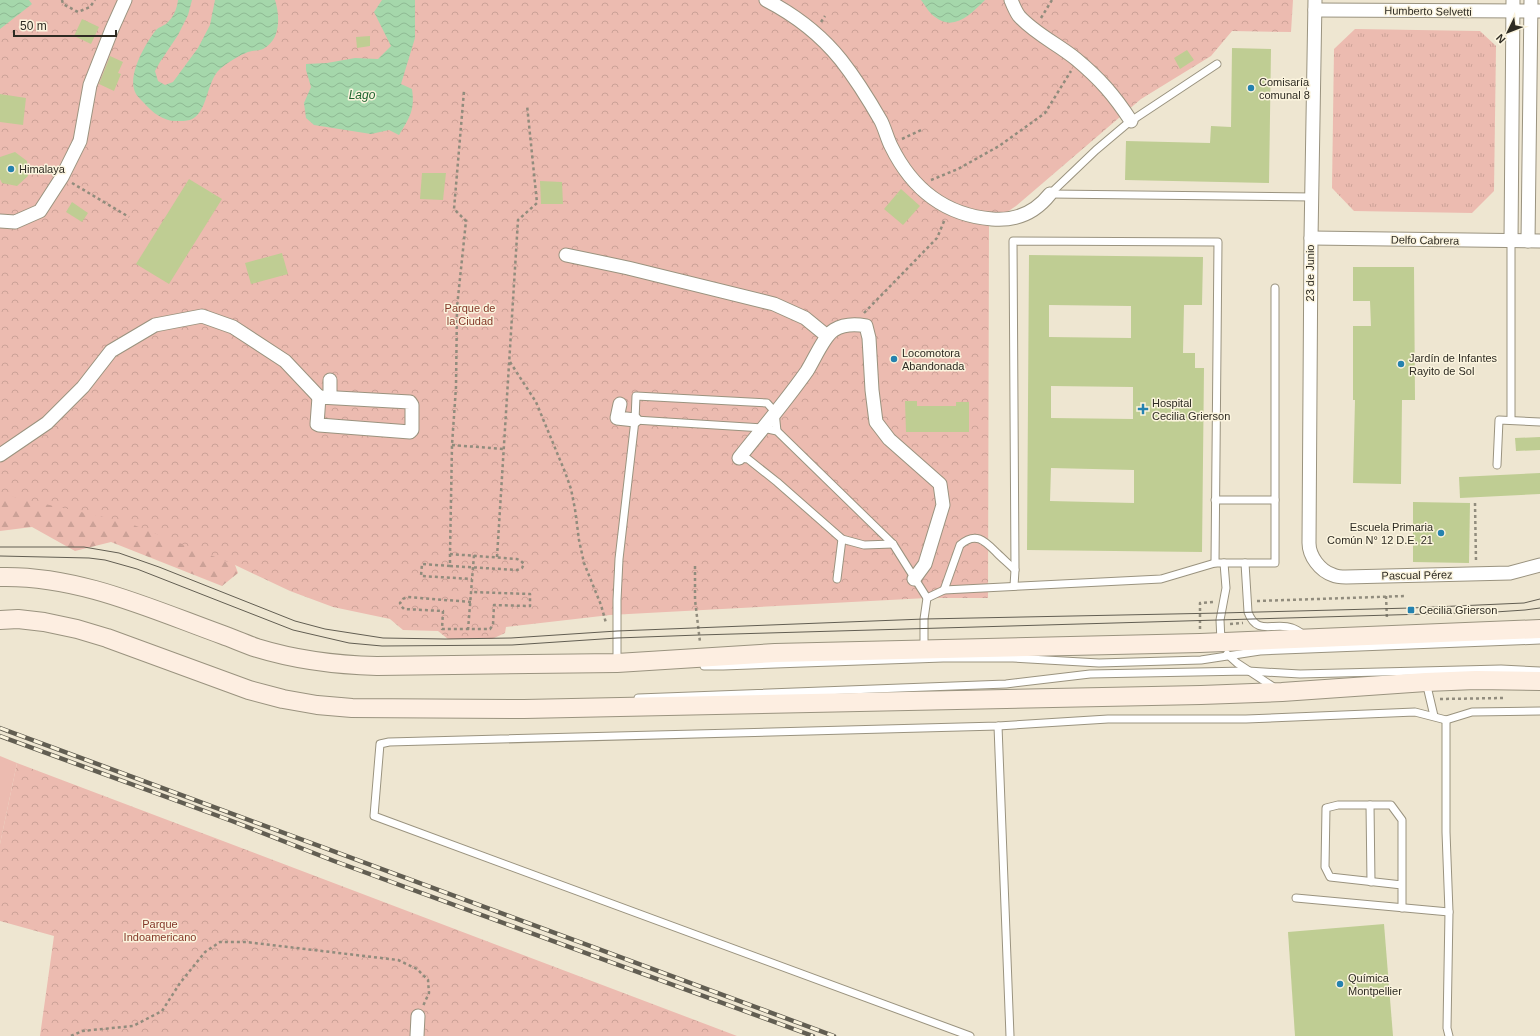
<svg xmlns="http://www.w3.org/2000/svg" width="1540" height="1036" viewBox="0 0 1540 1036" font-family="Arial,sans-serif">
<style>
.grass{fill:url(#grass-tufts)}
.forest{fill:url(#forest-firs)}
.park{fill:url(#park-crowns)}
.pitch{fill:#ecbbb0}
.water{fill:url(#water-waves)}
.building{fill:#bfcd93;fill-rule:evenodd}
.lines{fill:none;stroke-linecap:round;stroke-linejoin:round}
.lane-casing{stroke:#9a937f;stroke-width:9}
.street-casing{stroke:#9a937f;stroke-width:15}
.secondary-casing{stroke:#9a937f;stroke-width:20}
.path{stroke:#918c7d;stroke-width:2.5;stroke-dasharray:3 3;stroke-linecap:butt}
.lane{stroke:#fff;stroke-width:7}
.street{stroke:#fff;stroke-width:13}
.secondary{stroke:#fdeee1;stroke-width:18}
.tram{stroke:#625e52;stroke-width:1}
.rail-casing{stroke:#625e52;stroke-width:4.5}
.rail{stroke:#fbf4de;stroke-width:3;stroke-dasharray:9;stroke-linecap:butt}
.poi-dot{fill:#2582af;stroke:#fbf4de;stroke-width:1.5}
.labels{text-anchor:middle;stroke-width:3;stroke-linejoin:round;paint-order:stroke}
.street-label{font-size:11px;fill:#2e2b23;stroke:#fbf4de}
.poi-label{font-size:11px;fill:#2e2b23;stroke:#fbf4de;text-anchor:start}
.park-label{font-size:11px;fill:#843728;stroke:#fbf4de}
.water-label{font-size:12px;font-style:italic;fill:#1e642f;stroke:#fbf4de}
</style>
<defs>
<pattern id="grass-tufts" width="24" height="20" patternUnits="userSpaceOnUse"><rect width="24" height="20" fill="#ecbbb0"/><path d="M3 7l-1-3M5 7V3M7 7l1-3M15 17l-1-3M17 17v-4M19 17l1-3" fill="none" stroke="#cba197"/></pattern>
<pattern id="forest-firs" width="22" height="20" patternUnits="userSpaceOnUse"><rect width="22" height="20" fill="#ecbbb0"/><path d="M5 1l3.5 6h-7zM16 11l3.5 6h-7z" fill="#cba197"/></pattern>
<pattern id="park-crowns" width="20" height="18" patternUnits="userSpaceOnUse"><rect width="20" height="18" fill="#ecbbb0"/><path d="M2 6a3 3 0 1 1 6 0M12 15a3 3 0 1 1 6 0" fill="none" stroke="#cba197"/></pattern>
<pattern id="water-waves" width="16" height="10" patternUnits="userSpaceOnUse"><rect width="16" height="10" fill="#a5d7ab"/><path d="M0 5q4-4 8 0t8 0" fill="none" stroke="#8eb993"/></pattern>
</defs>
<rect width="100%" height="100%" fill="#eee6d1"/>
<path class="grass" d="M 1355,29 L 1480,31 L 1496,46 L 1494,191 L 1472,213 L 1354,211 L 1332,188 L 1334,49 Z"/>
<path class="forest" d="M 0,465 L 231,554 L 238,573 L 222,586 L 111,542 L 75,551 L 32,527 L 0,531 Z"/>
<g class="park">
<path d="M 0,0 L 1293,0 L 1291,32 L 1232,31 L 1211,56 L 1141,99 L 1016,206 L 989,224 L 988,598 L 927,598 L 610,615 L 506,627 L 505,633 L 492,639 L 448,639 L 438,631 L 403,630 L 390,619 L 333,607 L 290,591 L 233,564 L 126,522 L 0,494 Z"/>
<path d="M 17,763 L 737,1036 L 40,1036 L 54,936 L 0,921 L 0,844 Z"/>
</g>
<path class="pitch" d="M 0,756 L 17,763 L 0,844 Z"/>
<g class="water">
<path d="M 0,0 L 29,0 L 32,4 L 0,29 Z"/>
<path d="M 178,0 L 192,0 L 188,15 L 178,35 L 160,62 L 155,71 L 158,81 L 165,85 L 173,82 L 198,48 L 210,25 L 215,0 L 275,0 C 280,16 281,40 263,49 C 258,51 253,50 248,52 C 238,56 228,62 220,69 C 206,81 208,114 190,120 C 186,121 181,121 178,121 C 164,122 153,113 144,103 C 141,100 138,97 136,94 C 126,77 145,44 156,30 C 159,27 163,26 166,24 C 173,18 177,9 178,0 Z"/>
<path d="M 382,0 L 415,0 L 415,38 L 401,84 L 412,89 C 415,110 410,117 399,135 L 389,130 L 371,134 L 314,125 L 306,118 L 304,103 L 311,87 L 306,70 L 306,64 L 327,63 L 355,58 L 378,59 L 391,46 L 374,12 Z"/>
<path d="M 921,0 L 985,0 C 971,14 954,32 935,17 C 929,13 925,5 921,0 Z"/>
</g>
<g class="building">
<path d="M 82,19 L 99,27 L 91,44 L 74,36 Z"/>
<path d="M 370,36 L 370,46 L 357,48 L 356,37 Z"/>
<path d="M 1232,48 L 1271,49 L 1269,183 L 1125,180 L 1126,141 L 1210,143 L 1211,126 L 1231,127 Z"/>
<path d="M 1187,50 L 1194,60 L 1180,69 L 1174,58 Z"/>
<path d="M 110,56 L 123,62 L 118,73 L 121,74 L 114,91 L 99,84 Z"/>
<path d="M 0,94 L 26,98 L 23,125 L 0,122 Z"/>
<path d="M 15,152 L 27,161 L 28,176 L 17,186 L 2,183 L 0,179 L 0,157 Z"/>
<path d="M 422,173 L 446,173 L 443,200 L 420,199 Z"/>
<path d="M 189,179 L 222,199 L 169,284 L 136,264 Z"/>
<path d="M 540,181 L 562,182 L 563,204 L 541,204 Z"/>
<path d="M 901,189 L 920,206 L 903,225 L 884,209 Z"/>
<path d="M 72,202 L 88,213 L 82,222 L 66,212 Z"/>
<path d="M 282,253 L 288,274 L 251,284 L 245,263 Z"/>
<path d="M 1029,255 L 1203,257 L 1202,305 L 1184,305 L 1183,353 L 1195,353 L 1195,368 L 1204,368 L 1202,552 L 1027,550 ZM 1049,305 L 1131,306 L 1131,338 L 1049,337 ZM 1051,386 L 1133,387 L 1133,419 L 1051,418 ZM 1051,468 L 1134,470 L 1134,503 L 1050,501 Z"/>
<path d="M 1353,267 L 1414,267 L 1415,400 L 1402,400 L 1401,484 L 1353,483 L 1355,400 L 1353,400 L 1353,326 L 1371,326 L 1370,301 L 1353,301 Z"/>
<path d="M 905,401 L 917,401 L 917,406 L 956,406 L 956,402 L 969,402 L 969,432 L 906,432 Z"/>
<path d="M 1540,437 L 1540,450 L 1516,451 L 1515,438 Z"/>
<path d="M 1540,473 L 1540,494 L 1460,498 L 1459,477 Z"/>
<path d="M 1413,502 L 1470,503 L 1469,563 L 1413,562 Z"/>
<path d="M 1384,924 L 1393,1036 L 1295,1036 L 1288,932 Z"/>
</g>
<g class="lines">
<defs>
<g id="lane">
<path d="M 1050,194 L 1312,197"/>
<path d="M 1050,194 L 1096,150 L 1128,123 L 1217,64"/>
<path d="M 1511,241 L 1511,420"/>
<path d="M 635,420 L 763,428 L 777,431 L 893,544 L 927,598 L 924,619 L 924,648"/>
<path d="M 739,458 L 748,459 L 777,482 L 842,539 L 864,545 L 893,544"/>
<path d="M 1497,465 L 1499,420 L 1540,422"/>
<path d="M 1215,500 L 1275,500"/>
<path d="M 1245,563 L 1248,612 C 1257,637 1275,621 1292,628 C 1296,629 1300,632 1304,635"/>
<path d="M 1015,570 L 1013,241 L 1218,242 L 1215,563"/>
<path d="M 837,579 L 842,539"/>
<path d="M 944,590 L 960,545 C 976,531 985,541 997,553 C 1003,559 1009,564 1015,570 L 1014,586"/>
<path d="M 927,598 L 944,590 L 1161,579 L 1215,563 L 1275,563 L 1275,288"/>
<path d="M 1221,641 L 1220,620 L 1226,588 L 1224,563"/>
<path d="M 1227,654 L 1237,663 L 1275,688"/>
<path d="M 617,663 L 617,600 L 619,559 L 635,420 L 636,396 L 767,403 L 775,412 L 777,431"/>
<path d="M 704,666 L 723,666 L 943,658 L 1013,658 L 1099,663 L 1201,660 L 1260,651 L 1540,640"/>
<path d="M 1426,682 L 1434,716"/>
<path d="M 638,698 L 1006,684 L 1090,674 L 1248,671 L 1300,674 L 1501,669 L 1540,671"/>
<path d="M 1446,720 L 1446,832 L 1449,912 L 1447,1028 L 1449,1036"/>
<path d="M 998,726 L 1010,1036"/>
<path d="M 1370,805 L 1371,882"/>
<path d="M 1296,898 L 1449,912"/>
<path d="M 1402,908 L 1402,820 L 1391,805 L 1338,805 L 1326,808 L 1325,867 L 1330,877 L 1402,885"/>
<path d="M 970,1036 L 374,816 L 380,744 L 389,742 L 998,726 L 1108,719 L 1246,719 L 1415,712 L 1446,720 L 1472,712 L 1540,711"/>
</g>
<g id="street">
<path d="M 766,0 C 795,15 821,35 841,60 C 856,79 869,100 881,121 C 885,129 887,138 891,146 C 912,189 944,215 992,219 C 1015,221 1035,213 1050,194"/>
<path d="M 1011,0 C 1013,5 1016,12 1019,16 C 1035,34 1058,44 1076,59 C 1100,79 1114,95 1131,121"/>
<path d="M 1315,0 L 1311,238 L 1309,543 C 1309,556 1320,571 1333,575 C 1337,577 1342,577 1346,577 L 1510,573 L 1540,565"/>
<path d="M 1315,10 L 1540,11"/>
<path d="M 0,221 L 15,222 L 40,211 L 62,177 L 80,141 L 90,85 L 112,29 L 125,0"/>
<path d="M 1311,238 L 1540,241"/>
<path d="M 1511,241 L 1513,0"/>
<path d="M 1528,241 L 1531,0"/>
<path d="M 566,255 L 628,268 L 774,304 L 805,318 L 827,336"/>
<path d="M 319,397 L 410,402 L 412,405 L 412,430 L 410,432 L 319,425 L 317,424 Z"/>
<path d="M 330,397 L 330,380"/>
<path d="M 620,404 L 617,418 L 635,420"/>
<path d="M 0,455 L 47,423 L 83,387 L 111,351 L 155,325 L 202,316 L 233,327 L 285,361 L 319,397"/>
<path d="M 739,458 C 762,429 786,401 807,371 C 814,360 824,336 834,330 C 844,324 855,324 866,326 L 869,338 L 872,390 L 876,422 L 889,439 L 940,484 L 943,505 L 925,564 L 914,579"/>
<path d="M 417,1036 L 418,1016"/>
</g>
<g id="secondary">
<path d="M 0,577 C 78,575 151,609 223,635 C 234,639 245,644 257,648 C 296,660 336,665 377,666 L 617,663 L 775,653 L 1200,643 L 1540,629"/>
<path d="M 0,620 L 18,619 L 44,622 L 77,629 L 107,638 L 249,690 L 283,699 L 317,705 L 352,708 L 524,709 L 1201,695 L 1282,692 L 1426,682 L 1476,680 L 1540,681"/>
</g>
</defs>
<use href="#lane" class="lane-casing"/>
<use href="#street" class="street-casing"/>
<use href="#secondary" class="secondary-casing"/>
<g class="path">
<path d="M 62,0 L 63,4 L 78,12 L 90,7 L 95,0"/>
<path d="M 1041,18 L 1052,0"/>
<path d="M 821,22 L 825,16"/>
<path d="M 902,139 L 921,130"/>
<path d="M 931,180 L 958,169 L 999,146 L 1045,113 L 1071,71"/>
<path d="M 72,183 L 129,217"/>
<path d="M 864,313 L 937,238 L 945,219"/>
<path d="M 510,362 L 536,402 L 565,472 L 571,489 L 575,509 L 579,540 L 584,563 L 601,605 L 606,623"/>
<path d="M 452,445 L 504,449"/>
<path d="M 1475,503 L 1476,561"/>
<path d="M 450,554 L 450,566 L 422,564 L 421,576 L 472,579"/>
<path d="M 497,557 L 518,220 L 537,203 L 527,105"/>
<path d="M 450,566 L 517,570 L 522,568 L 524,564 L 521,561 L 517,559 L 450,554 L 452,445 L 456,387 L 457,307 L 466,221 L 454,209 L 464,91"/>
<path d="M 695,566 L 695,600 L 700,642"/>
<path d="M 1386,596 L 1387,620"/>
<path d="M 1257,601 L 1406,596"/>
<path d="M 471,602 L 407,597 L 403,599 L 400,603 L 401,606 L 404,609 L 443,611 L 442,629 L 490,629 L 493,625 L 494,605 L 530,606 L 530,594 L 471,592"/>
<path d="M 1230,624 L 1243,623"/>
<path d="M 1200,629 L 1200,603 L 1214,602"/>
<path d="M 468,630 L 474,555"/>
<path d="M 1440,699 L 1505,698"/>
<path d="M 71,1036 L 82,1031 L 133,1026 L 162,1011 L 180,983 L 205,952 L 220,942 L 246,942 L 398,960 L 417,969 L 428,980 L 429,993 L 423,1006"/>
</g>
<use href="#lane" class="lane"/>
<use href="#street" class="street"/>
<use href="#secondary" class="secondary"/>
<g class="tram">
<path d="M 0,547 L 84,547 L 119,553 L 159,567 L 295,621 L 325,629 L 383,638 L 445,639 L 511,638 L 617,631 L 924,619 L 1221,613 L 1411,608 L 1524,603 L 1540,599"/>
<path d="M 0,556 L 89,558 L 105,560 L 137,569 L 293,630 L 349,643 L 382,646 L 512,645 L 617,638 L 699,635 L 1495,612 L 1525,610 L 1540,608"/>
</g>
<defs>
<g id="rail">
<path d="M 0,728 L 834,1036"/>
<path d="M 0,736 L 232,821 L 334,861 L 813,1036"/>
</g>
</defs>
<use href="#rail" class="rail-casing"/>
<use href="#rail" class="rail"/>
</g>
<g class="poi-dot">
<circle cx="1251" cy="88" r="4"/>
<circle cx="11" cy="169" r="4"/>
<circle cx="894" cy="359" r="4"/>
<circle cx="1401" cy="364" r="4"/>
<path d="M1141 403h4v4h4v4h-4v4h-4v-4h-4v-4h4z"/>
<circle cx="1441" cy="533" r="4"/>
<rect x="1407" y="606" width="8" height="8" rx="2"/>
<circle cx="1340" cy="984" r="4"/>
</g>
<g class="labels">
<g class="street-label">
<text transform="translate(1428 11) rotate(1)" y="4">Humberto Selvetti</text>
<text transform="translate(1425 240) rotate(1)" y="4">Delfo Cabrera</text>
<text transform="translate(1310 273) rotate(-90)" y="4">23 de Junio</text>
<text transform="translate(1417 575) rotate(-1)" y="4">Pascual Pérez</text>
</g>
<g class="poi-label">
<text x="1259" y="86">Comisaría<tspan x="1259" dy="13">comunal 8</tspan></text>
<text x="19" y="173">Himalaya</text>
<text x="902" y="357">Locomotora<tspan x="902" dy="13">Abandonada</tspan></text>
<text x="1409" y="362">Jardín de Infantes<tspan x="1409" dy="13">Rayito de Sol</tspan></text>
<text x="1152" y="407">Hospital<tspan x="1152" dy="13">Cecilia Grierson</tspan></text>
<text x="1433" y="531" text-anchor="end">Escuela Primaria<tspan x="1433" dy="13">Común N° 12 D.E. 21</tspan></text>
<text x="1419" y="614">Cecilia Grierson</text>
<text x="1348" y="982">Química<tspan x="1348" dy="13">Montpellier</tspan></text>
</g>
<g class="park-label">
<text x="470" y="312">Parque de<tspan x="470" dy="13">la Ciudad</tspan></text>
<text x="160" y="928">Parque<tspan x="160" dy="13">Indoamericano</tspan></text>
</g>
<g class="water-label">
<text x="362" y="99">Lago</text>
</g>
</g>
<g transform="translate(1508 32) rotate(227)" stroke="#fbf4de" stroke-width="3" paint-order="stroke">
<path d="M0-3L7 15L0 10L-7 15Z" fill="#2e2b23"/>
<text y="-6" font-size="11" font-weight="bold" text-anchor="middle" fill="#2e2b23">N</text>
</g>
<path d="M14 30v6h102v-6" fill="none" stroke="#2e2b23" stroke-width="2"/>
<text x="20" y="30" font-size="12" fill="#2e2b23" stroke="#fbf4de" stroke-width="3" paint-order="stroke">50 m</text>
</svg>
